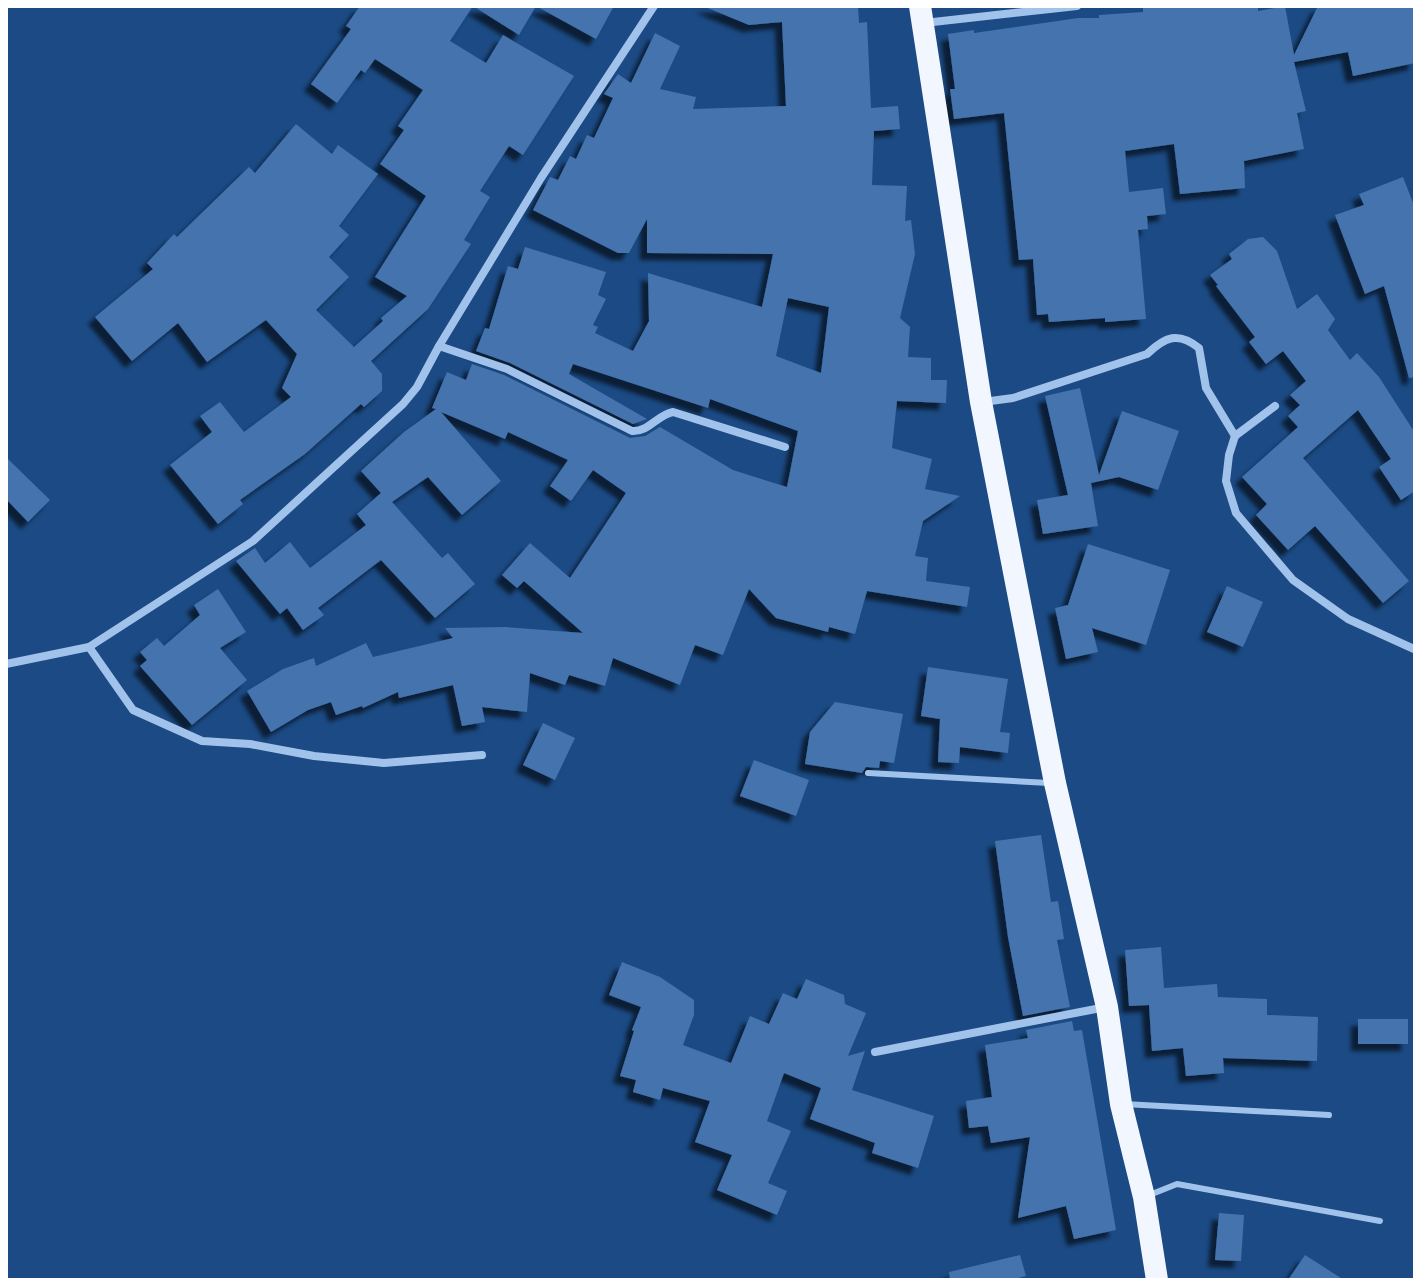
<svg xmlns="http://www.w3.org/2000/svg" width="1421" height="1286" viewBox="0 0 1421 1286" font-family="'Source Sans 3',sans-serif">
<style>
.building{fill:#4473ad;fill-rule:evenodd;filter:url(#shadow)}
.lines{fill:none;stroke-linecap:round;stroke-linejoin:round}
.service{stroke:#a1c3eb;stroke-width:6}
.minor{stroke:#a1c3eb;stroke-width:8}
.trunk{stroke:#f2f7ff;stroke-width:22}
</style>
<defs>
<filter id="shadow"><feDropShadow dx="-7" dy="7" stdDeviation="2" flood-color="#0009"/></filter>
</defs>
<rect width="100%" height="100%" fill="#1b4a84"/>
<g class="building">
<path d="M 360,6 L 614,6 L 596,39 L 536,6 L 519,35 L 473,6 L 450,41 L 486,63 L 503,35 L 574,76 L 523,155 L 509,146 L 480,191 L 490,197 L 464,240 L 471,244 L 428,309 L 371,361 L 382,374 L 382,391 L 364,407 L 361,404 L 305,454 L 240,500 L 243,504 L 218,524 L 170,465 L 212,432 L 200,416 L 220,402 L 244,432 L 291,397 L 282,388 L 297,354 L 266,320 L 207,362 L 178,323 L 132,361 L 95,317 L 153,269 L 147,263 L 174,234 L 177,237 L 249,167 L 255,173 L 296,124 L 332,154 L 338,145 L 378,174 L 339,226 L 349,235 L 329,257 L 349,277 L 316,310 L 354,347 L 383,321 L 381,318 L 407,296 L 375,277 L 426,196 L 380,164 L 404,130 L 398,126 L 423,90 L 375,59 L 365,73 L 361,70 L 337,103 L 311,84 L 351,29 L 346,26 Z"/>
<path d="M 703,6 L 858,6 L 859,23 L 867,22 L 871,108 L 898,106 L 900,129 L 874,131 L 872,185 L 907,186 L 905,221 L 911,220 L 915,254 L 900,318 L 910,327 L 908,357 L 931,358 L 931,380 L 947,380 L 946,403 L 897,401 L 892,448 L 932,459 L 925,489 L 960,496 L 923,521 L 915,556 L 928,558 L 926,581 L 970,587 L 967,607 L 867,591 L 855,634 L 829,627 L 828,632 L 776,618 L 749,589 L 723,655 L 695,645 L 680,685 L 613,658 L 605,686 L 569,675 L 565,685 L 530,673 L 527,712 L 482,707 L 485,722 L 462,726 L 453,685 L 399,698 L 398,692 L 363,708 L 362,706 L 336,715 L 331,702 L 308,710 L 271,732 L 247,691 L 283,669 L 314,658 L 316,666 L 366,643 L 373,657 L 453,638 L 445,628 L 506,627 L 583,633 L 524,581 L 517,588 L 502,575 L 530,543 L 570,578 L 626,493 L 593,470 L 571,501 L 550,486 L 568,460 L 508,432 L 505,439 L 441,412 L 501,481 L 462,515 L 428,477 L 392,502 L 442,558 L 448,553 L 475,584 L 435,618 L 381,560 L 318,608 L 324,615 L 303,630 L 287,608 L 280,614 L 236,561 L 255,548 L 265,563 L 290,542 L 310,568 L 366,525 L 357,514 L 381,493 L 361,471 L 404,432 L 436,409 L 432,408 L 447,372 L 466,380 L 472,364 L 504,375 L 630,438 L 645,436 L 660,427 L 733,470 L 787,487 L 798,431 L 710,399 L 708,408 L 573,364 L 569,374 L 647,419 L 633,424 L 510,363 L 476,351 L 485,328 L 489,329 L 508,266 L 518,269 L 525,247 L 606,272 L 598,295 L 606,299 L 593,325 L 598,327 L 595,333 L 633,351 L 649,321 L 648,273 L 762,307 L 773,254 L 647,253 L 647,219 L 629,253 L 618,253 L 533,210 L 550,177 L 558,180 L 570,156 L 576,159 L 587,135 L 594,138 L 613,98 L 604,94 L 618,74 L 631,83 L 655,33 L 680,46 L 660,89 L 696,97 L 693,109 L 786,106 L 782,22 L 749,25 ZM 788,298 L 829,307 L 821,373 L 776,356 Z"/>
<path d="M 1169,6 L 1258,6 L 1258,11 L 1285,6 L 1294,55 L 1318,6 L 1415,6 L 1415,63 L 1353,76 L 1348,52 L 1294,62 L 1306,111 L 1297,113 L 1304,149 L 1244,161 L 1245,188 L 1180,194 L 1174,144 L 1125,151 L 1129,192 L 1163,188 L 1166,214 L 1147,216 L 1148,229 L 1138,230 L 1146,319 L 1105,322 L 1105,318 L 1049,322 L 1048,314 L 1037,315 L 1033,259 L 1019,260 L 1004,113 L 954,119 L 950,89 L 955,89 L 948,34 L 974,30 L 974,33 L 1078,18 L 1099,18 L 1099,15 L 1143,12 L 1143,8 Z"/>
<path d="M 1403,177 L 1415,208 L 1415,377 L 1409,378 L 1384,286 L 1365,294 L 1335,215 L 1364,205 L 1359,194 Z"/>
<path d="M 1263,237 L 1277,251 L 1297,309 L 1317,294 L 1335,319 L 1328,330 L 1350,360 L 1357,353 L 1379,377 L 1415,433 L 1415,491 L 1401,500 L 1379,467 L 1391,459 L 1358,410 L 1303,458 L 1409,581 L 1383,603 L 1315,526 L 1288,550 L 1256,515 L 1267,504 L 1242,477 L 1298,427 L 1288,416 L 1300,405 L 1290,395 L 1306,381 L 1283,351 L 1266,364 L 1249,342 L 1255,337 L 1216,286 L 1218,285 L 1210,275 L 1232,259 L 1229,254 L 1248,239 Z"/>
<path d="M 1080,388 L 1099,475 L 1122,411 L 1179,431 L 1158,490 L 1119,477 L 1091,483 L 1098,526 L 1043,534 L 1037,500 L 1068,495 L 1045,396 Z"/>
<path d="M 6,457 L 50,500 L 28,522 L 6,499 Z"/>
<path d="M 1088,544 L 1170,570 L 1146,645 L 1092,628 L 1098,652 L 1066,659 L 1055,608 L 1068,605 Z"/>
<path d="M 1227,586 L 1263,602 L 1243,647 L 1207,632 Z"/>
<path d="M 218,589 L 246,632 L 220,648 L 247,680 L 192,725 L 140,666 L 147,660 L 140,652 L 157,638 L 164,646 L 200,615 L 194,605 Z"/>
<path d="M 928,667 L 1008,679 L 1000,732 L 1010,733 L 1008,753 L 960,747 L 959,763 L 938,762 L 940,719 L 921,716 Z"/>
<path d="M 835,702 L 903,714 L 894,763 L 880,761 L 879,768 L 866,767 L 862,773 L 805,764 L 810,732 Z"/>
<path d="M 543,723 L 575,738 L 555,780 L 523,765 Z"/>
<path d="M 754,760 L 809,780 L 796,816 L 740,796 Z"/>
<path d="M 1041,835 L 1051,902 L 1058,901 L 1064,939 L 1057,940 L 1070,1007 L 1023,1016 L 1008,937 L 995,841 Z"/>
<path d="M 1161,947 L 1164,988 L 1217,984 L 1218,997 L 1267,999 L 1267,1015 L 1318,1017 L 1317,1061 L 1223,1058 L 1224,1073 L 1186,1076 L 1183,1048 L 1152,1051 L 1149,1005 L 1129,1006 L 1125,950 Z"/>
<path d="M 622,962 L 660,977 L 694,1000 L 694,1015 L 683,1045 L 731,1063 L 750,1016 L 769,1024 L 783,993 L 797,999 L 806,979 L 844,995 L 845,1004 L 866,1013 L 848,1056 L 865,1051 L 852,1090 L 934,1116 L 918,1168 L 872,1153 L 875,1143 L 810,1119 L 821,1088 L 784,1073 L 767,1121 L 791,1131 L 768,1183 L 787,1191 L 777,1215 L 717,1190 L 732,1155 L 695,1142 L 710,1101 L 663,1088 L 660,1100 L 633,1092 L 636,1080 L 620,1076 L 634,1031 L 632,1030 L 641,1007 L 609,995 Z"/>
<rect x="1358" y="1019" width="50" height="25"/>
<path d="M 1072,1021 L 1074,1031 L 1082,1030 L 1116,1230 L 1074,1239 L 1066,1206 L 1018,1218 L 1030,1137 L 991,1143 L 988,1126 L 969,1128 L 966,1101 L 992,1097 L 985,1045 L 1028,1038 L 1026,1030 Z"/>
<path d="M 1219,1213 L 1244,1215 L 1241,1261 L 1215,1260 Z"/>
<path d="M 1020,1255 L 1026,1276 L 1010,1280 L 950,1280 L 949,1272 Z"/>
<path d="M 1305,1255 L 1344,1280 L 1288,1280 Z"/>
</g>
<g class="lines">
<g class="service">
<path d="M 868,773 L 1049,783"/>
<path d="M 1124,1104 L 1329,1115"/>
<path d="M 1147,1196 L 1177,1184 L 1380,1221"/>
</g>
<g class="minor">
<path d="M 924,23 L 1077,6"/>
<path d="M 439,346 L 507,369 L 632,431 C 649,432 657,415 673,412 L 785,447"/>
<path d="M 983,402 L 1013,398 L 1147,354 C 1165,337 1178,331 1199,348 L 1206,388 L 1235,436 L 1275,406"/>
<path d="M 1235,436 L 1229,455 L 1226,481 L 1236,513 L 1293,580 L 1348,619 L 1414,649"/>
<path d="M 89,647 L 133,710 L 202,741 L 250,744 L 314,756 L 384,763 L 482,755"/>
<path d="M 6,664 L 89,647 L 253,541 L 403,404 L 417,387 L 439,346 L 541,178 L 654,6"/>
<path d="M 875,1052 L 1106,1007"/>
</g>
<path class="trunk" d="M 920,6 L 981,402 L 1055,783 L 1107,1007 L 1121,1104 L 1144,1197 L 1157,1280"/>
</g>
<rect width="1421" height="1286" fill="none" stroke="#ffffff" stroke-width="16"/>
</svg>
